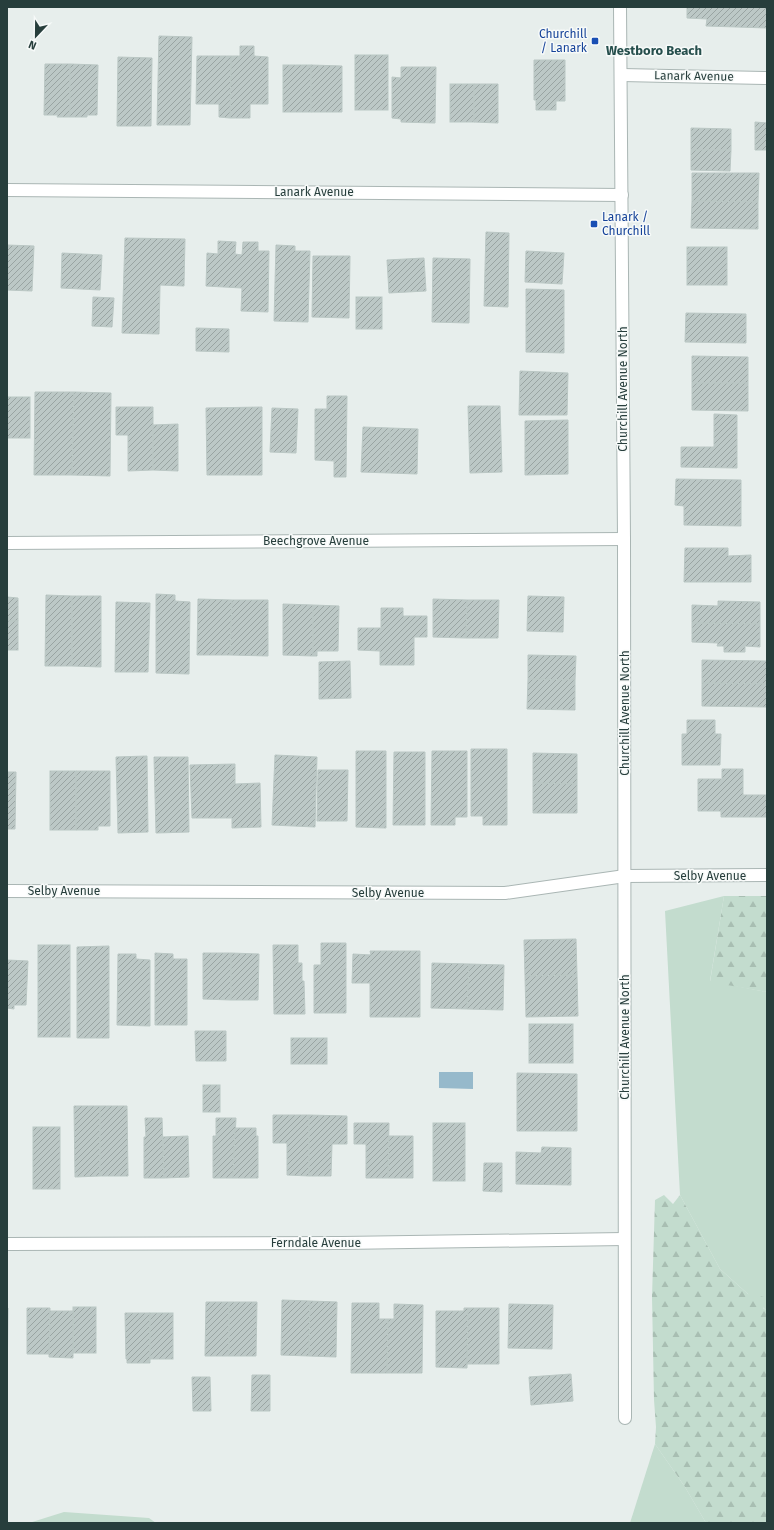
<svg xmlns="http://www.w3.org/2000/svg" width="774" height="1530" viewBox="0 0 774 1530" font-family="'Fira Sans',sans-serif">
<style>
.grass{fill:#c3dcce}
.forest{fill:url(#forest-firs)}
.water{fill:#96b9cb}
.building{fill:url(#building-hatch);stroke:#bac7c4}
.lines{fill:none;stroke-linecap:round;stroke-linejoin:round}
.minor-casing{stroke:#aab6b4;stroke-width:14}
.minor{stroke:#fff;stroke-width:12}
.transit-dot{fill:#1a4fb4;stroke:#f7faf9;stroke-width:1.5}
.labels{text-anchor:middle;stroke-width:3;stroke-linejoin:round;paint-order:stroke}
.transit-label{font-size:12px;fill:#164399;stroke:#f7faf9;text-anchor:end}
.street-label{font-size:12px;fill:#273e3c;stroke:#f7faf9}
.neighbourhood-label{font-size:13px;font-weight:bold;fill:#254e4c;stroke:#f7faf9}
</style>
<defs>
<pattern id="forest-firs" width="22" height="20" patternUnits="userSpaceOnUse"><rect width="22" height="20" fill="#c3dcce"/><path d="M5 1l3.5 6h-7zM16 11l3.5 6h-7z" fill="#a8beb2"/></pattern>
<pattern id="building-hatch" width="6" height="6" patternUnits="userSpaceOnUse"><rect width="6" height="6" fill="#bcc8c6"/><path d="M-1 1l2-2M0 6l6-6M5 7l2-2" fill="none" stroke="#99a4a2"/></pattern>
</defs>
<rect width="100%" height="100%" fill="#e7eeec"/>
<g class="grass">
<path d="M 724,896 L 710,981 L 767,992 L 767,1311 L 720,1269 L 680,1195 L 665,911 Z"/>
<path d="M 655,1444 L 685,1487 L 706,1523 L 630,1523 Z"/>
<path d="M 64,1512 L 149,1518 L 156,1523 L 29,1523 Z"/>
</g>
<g class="forest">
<path d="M 724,896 L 767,896 L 767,992 L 710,982 Z"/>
<path d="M 664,1195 L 673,1204 L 680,1195 L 720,1269 L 748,1294 L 764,1297 L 763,1308 L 767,1311 L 767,1523 L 706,1523 L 685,1487 L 655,1444 L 656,1427 L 654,1400 L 652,1297 L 655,1200 Z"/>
</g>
<path class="water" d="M 439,1072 L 473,1072 L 473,1089 L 439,1088 Z"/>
<g class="building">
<path d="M 687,7 L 767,7 L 767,28 L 706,26 L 707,19 L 687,18 Z"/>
<path d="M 159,36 L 192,37 L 190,125 L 157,125 Z"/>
<path d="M 240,46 L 254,46 L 254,56 L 268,57 L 268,104 L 250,104 L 250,118 L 230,118 L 231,56 L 240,56 Z"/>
<rect x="355" y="55" width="33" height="55"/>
<path d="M 197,56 L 231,56 L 230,118 L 219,117 L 219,104 L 196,104 Z"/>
<path d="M 118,57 L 152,58 L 151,126 L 117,126 Z"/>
<path d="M 534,60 L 565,60 L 565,101 L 556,101 L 556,110 L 536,110 L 536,100 L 534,100 Z"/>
<path d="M 45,64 L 70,64 L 70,117 L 57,117 L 58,115 L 44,115 Z"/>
<path d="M 70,64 L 98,65 L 97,115 L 87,115 L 87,117 L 70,117 Z"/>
<rect x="283" y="65" width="28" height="47"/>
<path d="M 311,65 L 342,66 L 342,112 L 311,112 Z"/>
<path d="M 401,67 L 436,67 L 435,123 L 401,122 L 401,119 L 392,118 L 392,77 L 401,78 Z"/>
<rect x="450" y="84" width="24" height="38"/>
<path d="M 474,84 L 498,84 L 498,123 L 474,122 Z"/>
<path d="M 755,122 L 767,123 L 767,150 L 755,150 Z"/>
<path d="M 691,128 L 731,129 L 731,150 L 691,150 Z"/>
<path d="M 691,150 L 731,150 L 730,171 L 691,170 Z"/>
<path d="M 692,173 L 759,173 L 758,202 L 692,201 Z"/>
<path d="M 692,201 L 758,202 L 758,229 L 691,228 Z"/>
<path d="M 486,232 L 509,233 L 508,307 L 484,306 Z"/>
<path d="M 125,238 L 185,239 L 184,286 L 160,285 L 159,334 L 122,333 Z"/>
<path d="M 218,241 L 236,242 L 235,254 L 242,255 L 243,242 L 258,242 L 258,251 L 269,251 L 268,312 L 241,311 L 242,288 L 206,286 L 207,253 L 218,254 Z"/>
<path d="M 7,245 L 34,246 L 32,291 L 7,290 Z"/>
<path d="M 276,245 L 295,246 L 295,251 L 310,251 L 308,322 L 274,321 Z"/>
<rect x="687" y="247" width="40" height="38"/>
<path d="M 526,251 L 564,253 L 562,284 L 525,282 Z"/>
<path d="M 62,253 L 102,255 L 100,290 L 61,288 Z"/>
<path d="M 313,256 L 350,256 L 349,318 L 312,317 Z"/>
<path d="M 424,258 L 426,291 L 389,293 L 387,260 Z"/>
<path d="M 433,258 L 470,259 L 469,323 L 432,322 Z"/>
<path d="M 526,289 L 564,290 L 564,353 L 526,352 Z"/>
<path d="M 93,297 L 114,298 L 112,327 L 92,326 Z"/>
<rect x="356" y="297" width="26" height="32"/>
<path d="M 686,313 L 746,314 L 746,343 L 685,342 Z"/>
<path d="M 196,328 L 229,329 L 229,352 L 196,351 Z"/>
<path d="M 692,356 L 748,357 L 748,383 L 692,383 Z"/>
<path d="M 520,371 L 568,373 L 567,415 L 519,415 Z"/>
<path d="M 692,383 L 748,383 L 748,411 L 692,410 Z"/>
<path d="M 35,392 L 74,392 L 72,475 L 34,475 Z"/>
<path d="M 74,392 L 111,393 L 110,476 L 72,475 Z"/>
<path d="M 327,396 L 347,396 L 346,477 L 334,477 L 334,461 L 315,460 L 315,409 L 327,409 Z"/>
<rect x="7" y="397" width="23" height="41"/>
<path d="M 468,406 L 500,406 L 502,472 L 470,473 Z"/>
<path d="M 116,407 L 153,407 L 153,470 L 128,471 L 128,435 L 116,435 Z"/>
<path d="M 262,407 L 262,475 L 207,475 L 206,408 Z"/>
<path d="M 272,408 L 298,409 L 296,453 L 270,452 Z"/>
<path d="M 714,414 L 737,415 L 737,468 L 681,467 L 681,447 L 714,447 Z"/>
<path d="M 568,420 L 568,474 L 525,475 L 525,421 Z"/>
<path d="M 178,424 L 178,471 L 153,470 L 153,425 Z"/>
<path d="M 363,427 L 390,428 L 390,473 L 361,472 Z"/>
<path d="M 390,428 L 418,429 L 417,474 L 390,473 Z"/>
<path d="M 676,479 L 741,480 L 741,526 L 684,525 L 684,506 L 675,505 Z"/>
<path d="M 685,548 L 728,548 L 728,556 L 751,555 L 751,582 L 684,582 Z"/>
<path d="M 156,594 L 175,595 L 175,601 L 190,602 L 189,674 L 156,673 Z"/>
<path d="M 46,595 L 72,596 L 72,666 L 45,666 Z"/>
<path d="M 72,596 L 101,596 L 101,667 L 72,666 Z"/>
<path d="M 528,596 L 564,597 L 563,632 L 527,631 Z"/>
<path d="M 7,597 L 18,598 L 18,621 L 7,621 Z"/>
<path d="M 198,599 L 232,600 L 230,655 L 197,655 Z"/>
<path d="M 433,599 L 467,600 L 466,638 L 433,637 Z"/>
<path d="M 232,600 L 268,600 L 268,656 L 230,655 Z"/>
<path d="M 467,600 L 499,600 L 498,638 L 466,638 Z"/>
<path d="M 718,601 L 760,602 L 760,624 L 692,623 L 692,605 L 718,606 Z"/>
<path d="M 116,602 L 150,603 L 148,672 L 115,672 Z"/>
<path d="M 283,604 L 313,605 L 313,656 L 283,655 Z"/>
<path d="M 313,605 L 339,606 L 338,651 L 317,651 L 317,656 L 313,656 Z"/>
<path d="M 381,608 L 403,608 L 403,616 L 427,616 L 427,637 L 414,637 L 414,665 L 380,665 L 380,651 L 358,650 L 358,628 L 381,628 Z"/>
<rect x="7" y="621" width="11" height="29"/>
<path d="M 692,623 L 760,624 L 760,647 L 745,646 L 745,652 L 724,652 L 724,646 L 717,646 L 718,643 L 692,642 Z"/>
<path d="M 528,655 L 576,656 L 575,680 L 528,679 Z"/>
<path d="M 702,660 L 767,661 L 767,684 L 702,683 Z"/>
<path d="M 350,661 L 351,698 L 319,699 L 319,662 Z"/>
<path d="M 528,679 L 575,680 L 575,710 L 527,709 Z"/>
<path d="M 702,683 L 767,684 L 767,707 L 702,706 Z"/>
<path d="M 687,720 L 715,720 L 715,734 L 721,734 L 720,765 L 682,765 L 682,734 L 687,734 Z"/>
<path d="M 471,749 L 507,749 L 507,825 L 483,825 L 483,816 L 471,816 Z"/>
<path d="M 356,751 L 386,751 L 386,828 L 356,827 Z"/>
<path d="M 432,751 L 467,751 L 467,817 L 455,817 L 455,825 L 431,825 Z"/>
<path d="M 394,752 L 425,752 L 425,825 L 393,825 Z"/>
<path d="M 533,753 L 577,754 L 577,784 L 533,783 Z"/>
<path d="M 275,755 L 317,757 L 315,827 L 272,825 Z"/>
<path d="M 147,756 L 148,832 L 118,833 L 116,757 Z"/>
<path d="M 154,757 L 188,757 L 189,832 L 156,833 Z"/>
<path d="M 235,764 L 235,784 L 260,783 L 261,827 L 232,828 L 232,818 L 192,818 L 190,765 Z"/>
<path d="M 722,769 L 743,769 L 743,795 L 767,795 L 767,817 L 721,817 L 721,811 L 698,811 L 698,779 L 722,779 Z"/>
<path d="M 318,770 L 348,770 L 347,821 L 317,821 Z"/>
<rect x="50" y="771" width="26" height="59"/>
<path d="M 76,771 L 110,771 L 110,826 L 98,826 L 98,830 L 76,830 Z"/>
<path d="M 7,772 L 16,772 L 15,829 L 7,829 Z"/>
<path d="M 533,783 L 577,784 L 577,813 L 533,813 Z"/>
<path d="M 576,939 L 577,975 L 525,976 L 524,940 Z"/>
<path d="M 321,943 L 346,943 L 346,1013 L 314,1013 L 314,965 L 321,965 Z"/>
<rect x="38" y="945" width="32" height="92"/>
<path d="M 273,945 L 298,945 L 298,963 L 302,963 L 302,981 L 304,981 L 305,1014 L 274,1014 Z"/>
<path d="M 109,946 L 109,1038 L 77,1038 L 77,947 Z"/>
<path d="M 370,951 L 420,951 L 420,1017 L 370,1017 L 370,983 L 352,983 L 353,954 L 371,955 Z"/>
<path d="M 155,953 L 173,954 L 173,959 L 187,959 L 187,1025 L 155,1025 Z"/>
<path d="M 203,953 L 231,953 L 231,1000 L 203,999 Z"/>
<path d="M 231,953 L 259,954 L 258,1000 L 231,1000 Z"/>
<path d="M 118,954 L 136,954 L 136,959 L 150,960 L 150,1026 L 117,1025 Z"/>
<path d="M 7,960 L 28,961 L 26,1005 L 14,1005 L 14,1009 L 7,1008 Z"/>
<path d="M 432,963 L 469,964 L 467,1009 L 431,1008 Z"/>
<path d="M 469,964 L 504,965 L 503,1010 L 467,1009 Z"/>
<path d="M 577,975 L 578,1016 L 526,1017 L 525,976 Z"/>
<rect x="529" y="1024" width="44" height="39"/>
<path d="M 195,1031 L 226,1031 L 226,1061 L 196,1061 Z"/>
<rect x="291" y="1038" width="36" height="26"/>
<path d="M 517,1073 L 577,1074 L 577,1131 L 517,1131 Z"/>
<rect x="203" y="1085" width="17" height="27"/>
<path d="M 74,1106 L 100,1106 L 100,1176 L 75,1177 Z"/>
<path d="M 100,1106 L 127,1106 L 128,1176 L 100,1176 Z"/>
<path d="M 273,1115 L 309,1115 L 309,1176 L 287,1175 L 287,1143 L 273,1143 Z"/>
<path d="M 309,1115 L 347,1116 L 347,1144 L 332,1144 L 331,1176 L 309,1176 Z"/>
<path d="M 145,1118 L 162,1118 L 164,1178 L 144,1178 L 144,1137 L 146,1137 Z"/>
<path d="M 216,1118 L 236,1118 L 233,1178 L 213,1178 L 213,1136 L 216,1136 Z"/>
<path d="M 354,1123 L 389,1123 L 388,1178 L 366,1178 L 366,1144 L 354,1144 Z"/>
<rect x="433" y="1123" width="32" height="58"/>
<rect x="33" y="1127" width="27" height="62"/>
<path d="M 235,1128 L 256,1128 L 256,1136 L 258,1136 L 258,1178 L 233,1178 Z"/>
<path d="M 188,1136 L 189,1177 L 164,1178 L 163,1137 Z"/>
<path d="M 389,1136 L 413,1136 L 413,1178 L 388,1178 Z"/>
<path d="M 542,1147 L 571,1148 L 571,1185 L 516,1184 L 516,1152 L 541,1153 Z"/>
<path d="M 484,1163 L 502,1163 L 502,1192 L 483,1191 Z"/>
<path d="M 282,1300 L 310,1301 L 309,1356 L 281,1355 Z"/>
<path d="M 310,1301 L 337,1302 L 336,1357 L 309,1356 Z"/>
<path d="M 206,1302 L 229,1302 L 229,1356 L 205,1356 Z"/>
<path d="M 229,1302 L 257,1302 L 256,1356 L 229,1356 Z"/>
<path d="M 352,1303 L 379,1303 L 379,1319 L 388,1319 L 387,1373 L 351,1373 Z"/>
<path d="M 394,1304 L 423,1305 L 422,1373 L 387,1373 L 388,1319 L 394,1319 Z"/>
<path d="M 509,1304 L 553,1305 L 552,1349 L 508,1348 Z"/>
<rect x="73" y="1307" width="23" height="46"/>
<path d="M 7,1308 L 8,1308 L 7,1387 Z"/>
<path d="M 27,1308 L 50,1308 L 49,1354 L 27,1354 Z"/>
<path d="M 464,1308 L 468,1308 L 467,1368 L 436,1367 L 436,1311 L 464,1311 Z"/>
<path d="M 468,1308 L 499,1308 L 499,1364 L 467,1364 Z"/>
<path d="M 50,1311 L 73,1311 L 73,1358 L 49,1357 Z"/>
<path d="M 125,1313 L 150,1313 L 150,1363 L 127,1363 L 127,1359 L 126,1359 Z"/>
<rect x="150" y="1313" width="23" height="46"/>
<path d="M 571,1374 L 573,1401 L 531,1405 L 529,1377 Z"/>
<path d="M 252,1375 L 270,1375 L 270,1411 L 251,1411 Z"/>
<path d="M 192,1377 L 210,1377 L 211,1411 L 193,1411 Z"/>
</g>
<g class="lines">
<defs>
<g id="minor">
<path d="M 620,7 L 624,539 L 625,1418"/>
<path d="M 622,75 L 767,78"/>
<path d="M 7,190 L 622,195"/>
<path d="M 7,543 L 624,539"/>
<path d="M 7,891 L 505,893 L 625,876 L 767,875"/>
<path d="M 7,1244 L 342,1243 L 624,1239"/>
</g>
</defs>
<use href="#minor" class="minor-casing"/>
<use href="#minor" class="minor"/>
</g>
<g class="transit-dot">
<rect x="591" y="37" width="8" height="8" rx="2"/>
<rect x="590" y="220" width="8" height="8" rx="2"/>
</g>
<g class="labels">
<g class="transit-label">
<text x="587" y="38">Churchill<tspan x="587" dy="14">/ Lanark</tspan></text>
<text x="602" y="221" text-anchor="start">Lanark /<tspan x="602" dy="14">Churchill</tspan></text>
</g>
<g class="street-label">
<text transform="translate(694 76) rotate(1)" y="4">Lanark Avenue</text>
<text x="314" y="196">Lanark Avenue</text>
<text transform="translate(623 389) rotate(-90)" y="4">Churchill Avenue North</text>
<text x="316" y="545">Beechgrove Avenue</text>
<text transform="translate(625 713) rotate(-90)" y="4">Churchill Avenue North</text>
<text x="710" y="880">Selby Avenue</text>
<text x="64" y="895">Selby Avenue</text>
<text x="388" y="897">Selby Avenue</text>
<text transform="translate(625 1037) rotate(-90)" y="4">Churchill Avenue North</text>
<text x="316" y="1247">Ferndale Avenue</text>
</g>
<g class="neighbourhood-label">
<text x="654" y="55">Westboro Beach</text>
</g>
</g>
<rect width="774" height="1530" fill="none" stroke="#273e3c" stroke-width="16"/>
<g transform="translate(36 36) rotate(202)" stroke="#f7faf9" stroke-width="3" paint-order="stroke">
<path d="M0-3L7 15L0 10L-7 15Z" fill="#273e3c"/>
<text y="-6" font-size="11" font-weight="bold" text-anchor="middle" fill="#273e3c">N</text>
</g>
</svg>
